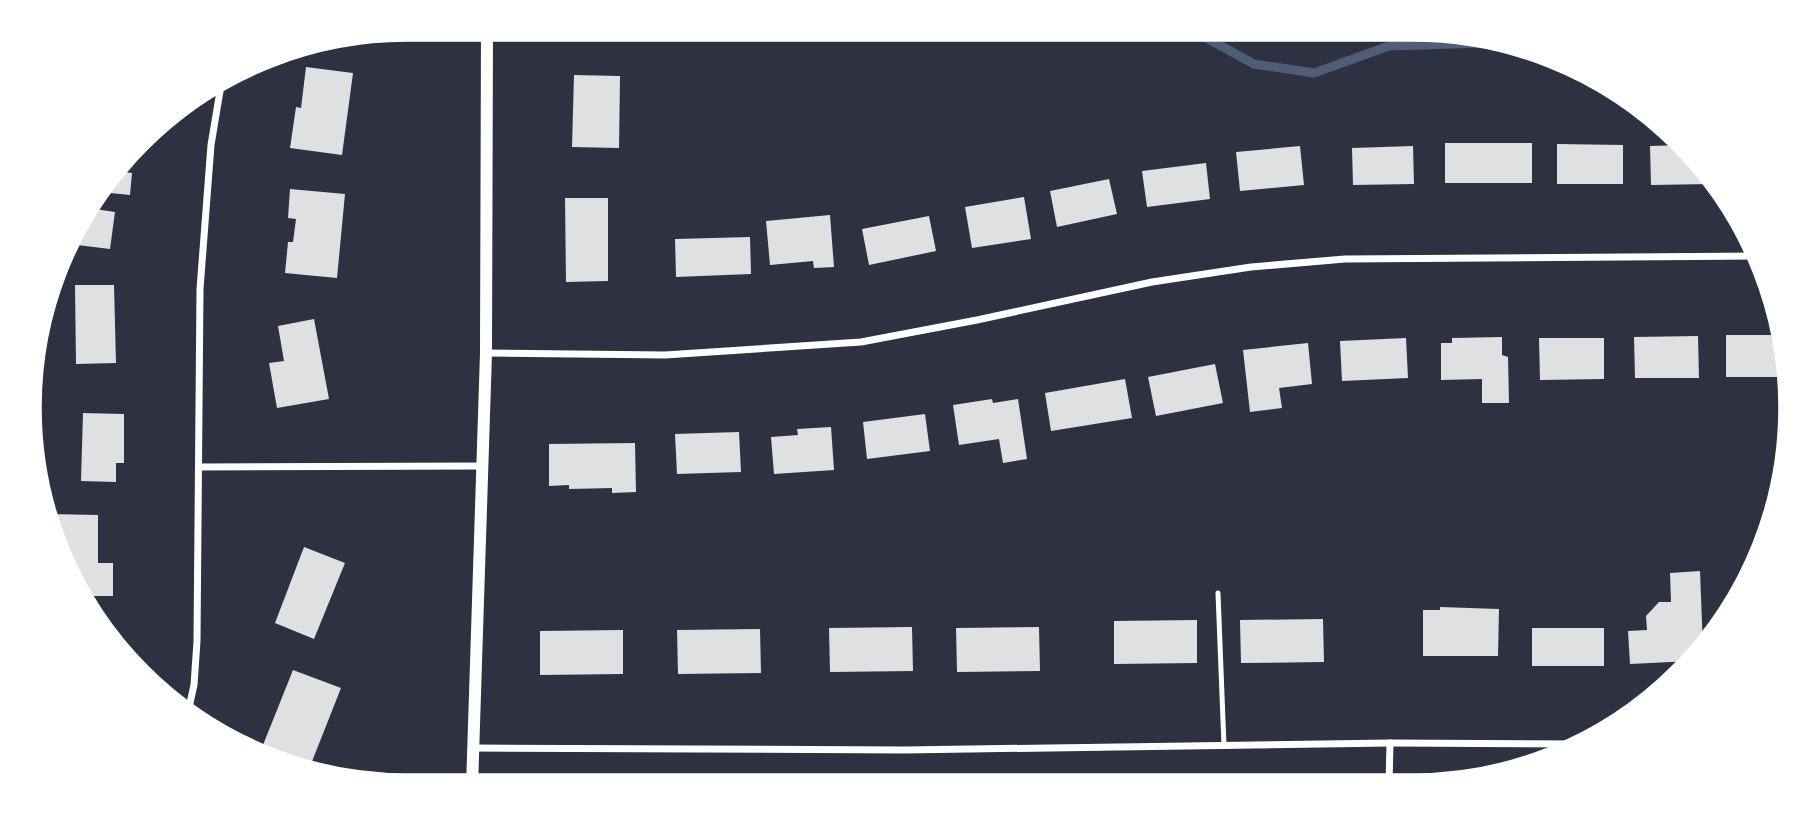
<svg xmlns="http://www.w3.org/2000/svg" width="1820" height="815" viewBox="0 0 1820 815" font-family="Overpass,sans-serif">
<style>
.lines{fill:none;stroke-linecap:round;stroke-linejoin:round}
.stream{stroke:#4f5d75;stroke-width:9}
.building{fill:#e0e0e3}
.service{stroke:#fff;stroke-width:5}
.minor{stroke:#fff;stroke-width:7}
.tertiary{stroke:#fff;stroke-width:12}
.rim{fill:none;stroke:#fff;stroke-width:3.5}
</style>
<rect width="100%" height="100%" fill="#2d3142"/>
<g class="lines">
<path class="stream" d="M 1197,28 L 1201,35 L 1254,64 L 1314,73 L 1389,46 L 1486,43"/>
</g>
<g class="building">
<path d="M 306,67 L 353,73 L 342,155 L 290,148 L 296,107 L 301,108 Z"/>
<path d="M 574,75 L 620,76 L 619,148 L 572,147 Z"/>
<rect x="1445" y="143" width="87" height="40"/>
<path d="M 1557,144 L 1623,145 L 1623,184 L 1557,184 Z"/>
<path d="M 1685,145 L 1711,184 L 1651,185 L 1650,146 Z"/>
<path d="M 1300,146 L 1304,185 L 1240,191 L 1236,152 Z"/>
<path d="M 1413,146 L 1414,184 L 1353,185 L 1352,148 Z"/>
<path d="M 1206,163 L 1210,199 L 1147,207 L 1142,171 Z"/>
<path d="M 117,171 L 132,173 L 130,195 L 100,192 Z"/>
<path d="M 1109,179 L 1117,214 L 1057,227 L 1050,191 Z"/>
<path d="M 290,189 L 345,194 L 337,278 L 285,273 L 288,242 L 293,242 L 296,219 L 288,218 Z"/>
<path d="M 97,196 L 95,209 L 115,212 L 110,249 L 69,244 L 79,217 Z"/>
<path d="M 1024,197 L 1031,239 L 972,248 L 965,207 Z"/>
<path d="M 565,198 L 608,198 L 608,281 L 566,282 Z"/>
<path d="M 830,215 L 834,267 L 814,268 L 813,261 L 770,265 L 766,221 Z"/>
<path d="M 929,216 L 936,251 L 869,265 L 862,229 Z"/>
<path d="M 750,237 L 751,274 L 676,277 L 675,239 Z"/>
<path d="M 75,285 L 114,285 L 116,363 L 76,364 Z"/>
<path d="M 314,319 L 329,399 L 277,408 L 269,363 L 284,361 L 278,326 Z"/>
<path d="M 1726,335 L 1778,335 L 1786,377 L 1726,377 Z"/>
<path d="M 1698,336 L 1699,378 L 1635,378 L 1634,337 Z"/>
<path d="M 1502,337 L 1502,355 L 1508,357 L 1509,403 L 1482,403 L 1482,379 L 1441,380 L 1441,343 L 1452,343 L 1452,338 Z"/>
<path d="M 1406,338 L 1408,378 L 1342,381 L 1340,341 Z"/>
<path d="M 1539,338 L 1604,338 L 1604,379 L 1540,380 Z"/>
<path d="M 1308,343 L 1312,384 L 1279,388 L 1282,408 L 1250,412 L 1243,350 Z"/>
<path d="M 1215,364 L 1223,403 L 1156,416 L 1148,377 Z"/>
<path d="M 1125,379 L 1132,418 L 1051,431 L 1045,393 Z"/>
<path d="M 992,399 L 993,403 L 1018,399 L 1027,459 L 1003,463 L 999,439 L 959,445 L 953,405 Z"/>
<path d="M 83,413 L 124,414 L 124,463 L 116,463 L 116,482 L 81,481 Z"/>
<path d="M 925,414 L 930,451 L 867,459 L 863,422 Z"/>
<path d="M 831,427 L 834,470 L 774,474 L 771,437 L 798,435 L 797,429 Z"/>
<path d="M 739,432 L 741,472 L 677,474 L 675,434 Z"/>
<path d="M 635,443 L 636,492 L 612,493 L 612,488 L 569,489 L 569,485 L 549,486 L 549,444 Z"/>
<path d="M 48,514 L 98,515 L 98,563 L 113,563 L 113,596 L 78,596 Z"/>
<path d="M 304,547 L 345,563 L 314,639 L 275,623 Z"/>
<path d="M 1700,571 L 1703,649 L 1691,661 L 1630,664 L 1628,631 L 1647,630 L 1646,616 L 1659,602 L 1671,602 L 1670,573 Z"/>
<path d="M 1440,607 L 1499,609 L 1498,656 L 1423,656 L 1423,610 L 1440,610 Z"/>
<path d="M 1323,619 L 1324,662 L 1241,663 L 1240,620 Z"/>
<path d="M 1197,620 L 1197,663 L 1114,664 L 1114,621 Z"/>
<path d="M 912,627 L 913,671 L 830,672 L 829,628 Z"/>
<path d="M 1039,627 L 1040,671 L 957,672 L 956,628 Z"/>
<rect x="1532" y="628" width="72" height="38"/>
<path d="M 760,629 L 761,673 L 678,674 L 677,630 Z"/>
<path d="M 623,630 L 623,674 L 540,675 L 540,631 Z"/>
<path d="M 293,670 L 341,688 L 311,764 L 263,745 Z"/>
</g>
<g class="lines">
<path class="service" d="M 1218,593 L 1224,746"/>
<g class="minor">
<path d="M 486,353 L 665,355 L 861,342 L 977,320 L 1152,282 L 1251,267 L 1345,259 L 1759,256"/>
<path d="M 199,467 L 482,466"/>
<path d="M 188,712 L 194,685 L 197,641 L 200,289 L 211,145 L 221,85"/>
<path d="M 473,748 L 905,750 L 1390,743 L 1583,744"/>
<path d="M 1389,784 L 1390,743"/>
</g>
<path class="tertiary" d="M 472,787 L 486,353 L 487,28"/>
</g>
<path d="M0 0H1820V815H0ZM407 40H1413A367 367 0 0 1 1780 407V408A367 367 0 0 1 1413 775H407A367 367 0 0 1 40 408V407A367 367 0 0 1 407 40Z" fill="#fff" fill-rule="evenodd"/>
<path class="rim" d="M407 40H1413A367 367 0 0 1 1780 407V408A367 367 0 0 1 1413 775H407A367 367 0 0 1 40 408V407A367 367 0 0 1 407 40Z"/>
</svg>
